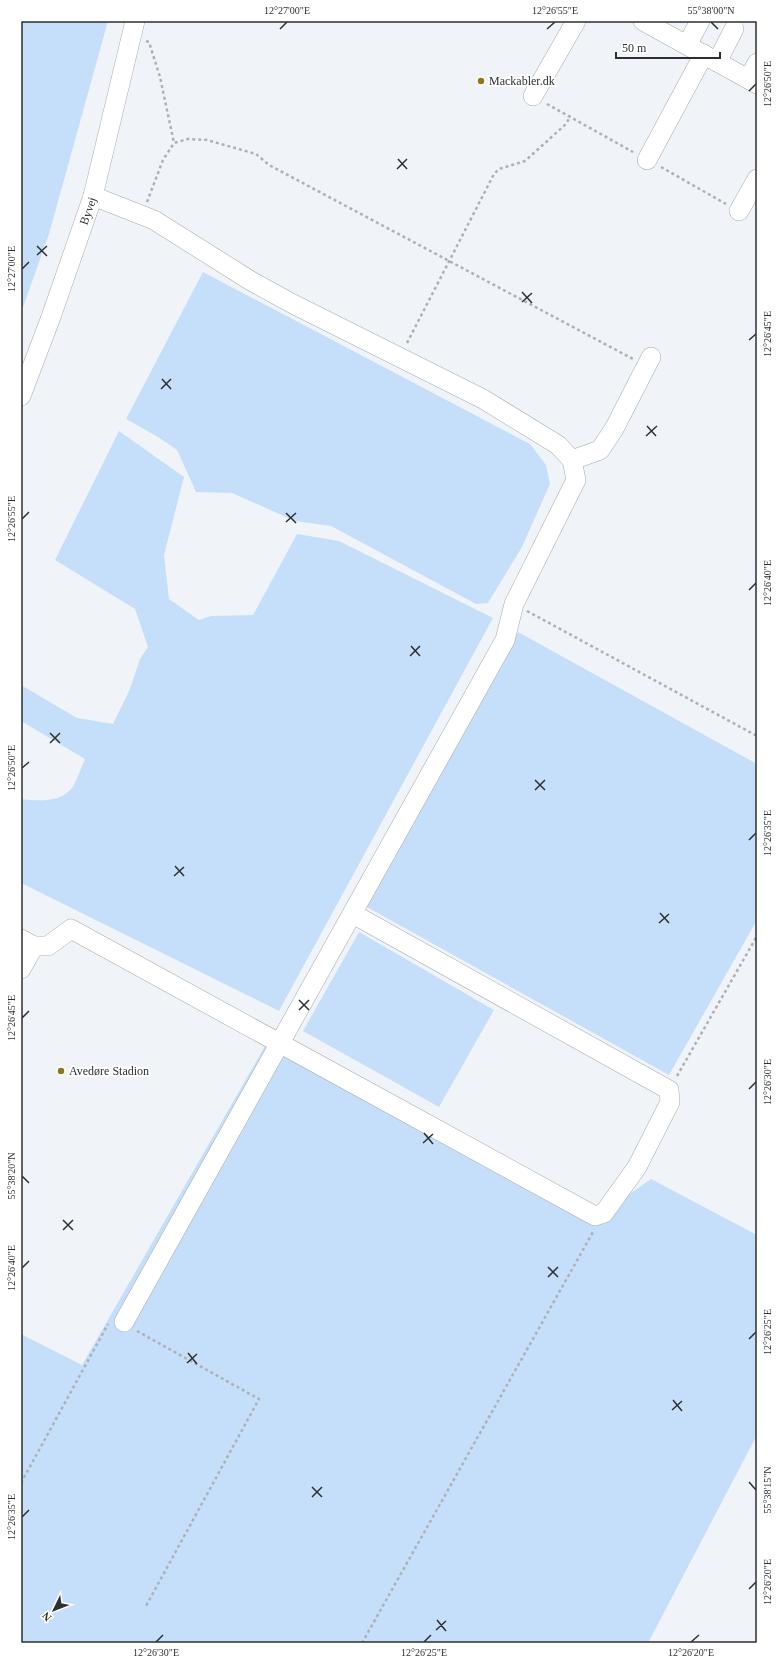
<svg xmlns="http://www.w3.org/2000/svg" width="778" height="1664" viewBox="0 0 778 1664" font-family="'Times New Roman',serif">
<style>
.green{fill:#c5dffb}
.lines{fill:none;stroke-linecap:round;stroke-linejoin:round}
.minor-casing{stroke:#a6aaae;stroke-width:20}
.path{stroke:#adb1b5;stroke-width:2.5;stroke-dasharray:3 3;stroke-linecap:butt}
.minor{stroke:#fff;stroke-width:19}
.ticks{fill:none;stroke:#2d2f31;stroke-width:1.5}
.poi-dot{fill:#91751b;stroke:#fff;stroke-width:1.5}
.labels{text-anchor:middle;stroke-width:3.5;stroke-linejoin:round;paint-order:stroke}
.poi-label{font-size:12px;fill:#2d2f31;stroke:#fff;text-anchor:start}
.street-label{font-size:12px;fill:#2d2f31;stroke:#fff}
.neatline{fill:none;stroke:#2d2f31;stroke-width:1.5}
.ticks-label{font-size:10px;text-anchor:middle;fill:#2d2f31}
</style>
<rect width="100%" height="100%" fill="#f0f4f9"/>
<g class="green">
<path d="M 21,21 L 108,21 L 49,234 L 21,313 Z"/>
<path d="M 203,272 L 530,444 L 546,465 L 550,484 L 522,547 L 488,603 L 476,604 L 331,526 L 295,521 L 232,493 L 196,492 L 177,450 L 158,437 L 126,419 Z"/>
<path d="M 119,431 L 184,477 L 164,555 L 169,599 L 199,620 L 211,616 L 253,615 L 297,534 L 339,541 L 493,618 L 279,1011 L 21,883 L 21,799 C 38,801 60,803 72,788 C 77,780 81,768 85,759 L 21,721 L 21,685 L 77,718 L 113,724 L 130,689 L 140,659 L 148,647 L 135,609 L 55,560 Z"/>
<path d="M 518,632 L 757,764 L 757,920 L 669,1075 L 365,906 Z"/>
<path d="M 359,932 L 494,1010 L 439,1107 L 303,1031 Z"/>
<path d="M 265,1046 L 590,1222 L 651,1179 L 757,1235 L 757,1435 L 648,1643 L 21,1643 L 21,1334 L 82,1365 Z"/>
</g>
<g class="lines">
<defs>
<g id="minor">
<path d="M 643,21 L 757,84"/>
<path d="M 687,45 L 700,21"/>
<path d="M 717,62 L 734,29"/>
<path d="M 749,79 L 757,63"/>
<path d="M 533,96 L 576,21"/>
<path d="M 647,160 L 704,54"/>
<path d="M 93,196 L 154,220 L 251,281 L 293,304 L 483,399 L 558,445 L 572,460 L 576,480 L 514,604 L 505,640 L 124,1322"/>
<path d="M 739,211 L 757,179"/>
<path d="M 21,396 L 51,317 L 93,196 L 135,21"/>
<path d="M 572,460 L 600,450 L 614,429 L 651,357"/>
<path d="M 21,939 L 34,946 L 21,969"/>
<path d="M 34,946 L 48,946 L 71,929 L 595,1216 L 604,1213 L 637,1167 L 670,1102 L 669,1090 L 353,914"/>
</g>
</defs>
<use href="#minor" class="minor-casing"/>
<g class="path">
<path d="M 146,41 L 149,42 L 160,77 L 174,143"/>
<path d="M 547,104 L 633,152"/>
<path d="M 661,167 L 726,204"/>
<path d="M 147,202 L 163,160 L 174,143 L 188,139 L 207,140 L 256,154 L 269,165 L 633,359"/>
<path d="M 407,343 L 494,174 L 499,169 L 525,161 L 566,124 L 570,117"/>
<path d="M 527,611 L 757,736"/>
<path d="M 677,1076 L 757,936"/>
<path d="M 137,1331 L 259,1399 L 146,1606"/>
<path d="M 21,1483 L 108,1324"/>
<path d="M 362,1643 L 593,1232"/>
</g>
<use href="#minor" class="minor"/>
</g>
<path class="ticks" d="M 711,22 L 718,29M 280,29 L 287,22M 547,29 L 555,22M 749,91 L 756,84M 398,159 L 407,169M 397,169 L 407,159M 37,246 L 47,256M 37,255 L 47,246M 22,269 L 29,262M 522,292 L 532,303M 522,302 L 532,293M 749,340 L 756,334M 162,379 L 171,389M 161,389 L 171,379M 647,426 L 656,436M 646,436 L 657,426M 286,513 L 296,523M 22,519 L 29,512M 286,522 L 296,513M 749,590 L 756,583M 411,646 L 420,656M 410,656 L 420,646M 50,733 L 60,743M 50,743 L 60,733M 22,768 L 29,762M 535,780 L 545,790M 535,790 L 545,780M 749,840 L 756,833M 175,866 L 184,876M 174,876 L 184,867M 660,913 L 669,923M 659,923 L 669,914M 299,1000 L 309,1010M 299,1010 L 309,1000M 22,1018 L 29,1011M 749,1089 L 756,1082M 424,1133 L 433,1144M 423,1143 L 433,1134M 22,1176 L 29,1183M 63,1220 L 73,1230M 63,1230 L 73,1220M 548,1267 L 558,1277M 22,1268 L 29,1261M 548,1277 L 558,1267M 749,1339 L 756,1332M 188,1353 L 197,1364M 187,1363 L 197,1354M 673,1400 L 682,1411M 672,1410 L 682,1401M 749,1482 L 756,1490M 312,1487 L 322,1497M 312,1497 L 322,1487M 22,1517 L 29,1510M 749,1589 L 756,1582M 437,1620 L 446,1631M 436,1630 L 446,1621M 156,1642 L 163,1635M 424,1642 L 431,1635M 691,1642 L 699,1635"/>
<g class="poi-dot">
<circle cx="481" cy="81" r="4"/>
<circle cx="61" cy="1071" r="4"/>
</g>
<g class="labels">
<g class="poi-label">
<text x="489" y="85">Mackabler.dk</text>
<text x="69" y="1075">Avedøre Stadion</text>
</g>
<g class="street-label">
<text transform="translate(88 211) rotate(-71)" y="4">Byvej</text>
</g>
</g>
<rect width="778" height="1664" fill="none" stroke="#ffffff" stroke-width="44"/>
<g transform="translate(54 1610) rotate(227)" stroke="#ffffff" stroke-width="3" paint-order="stroke">
<path d="M0-3L7 15L0 10L-7 15Z" fill="#2d2f31"/>
<text y="-6" font-size="11" font-weight="bold" text-anchor="middle" fill="#2d2f31">N</text>
</g>
<path d="M616 52v6h104v-6" fill="none" stroke="#2d2f31" stroke-width="2"/>
<text x="622" y="52" font-size="12" fill="#2d2f31" stroke="#ffffff" stroke-width="3" paint-order="stroke">50 m</text>
<rect x="22" y="22" width="734" height="1620" class="neatline"/>
<g class="ticks-label">
<text x="287" y="14">12°27'00"E</text>
<text x="555" y="14">12°26'55"E</text>
<text x="711" y="14">55°38'00"N</text>
<text transform="translate(767 84) rotate(-90)" y="4">12°26'50"E</text>
<text transform="translate(11 269) rotate(-90)" y="4">12°27'00"E</text>
<text transform="translate(767 334) rotate(-90)" y="4">12°26'45"E</text>
<text transform="translate(11 519) rotate(-90)" y="4">12°26'55"E</text>
<text transform="translate(767 583) rotate(-90)" y="4">12°26'40"E</text>
<text transform="translate(11 768) rotate(-90)" y="4">12°26'50"E</text>
<text transform="translate(767 833) rotate(-90)" y="4">12°26'35"E</text>
<text transform="translate(11 1018) rotate(-90)" y="4">12°26'45"E</text>
<text transform="translate(767 1082) rotate(-90)" y="4">12°26'30"E</text>
<text transform="translate(11 1176) rotate(-90)" y="4">55°38'20"N</text>
<text transform="translate(11 1268) rotate(-90)" y="4">12°26'40"E</text>
<text transform="translate(767 1332) rotate(-90)" y="4">12°26'25"E</text>
<text transform="translate(767 1490) rotate(-90)" y="4">55°38'15"N</text>
<text transform="translate(11 1517) rotate(-90)" y="4">12°26'35"E</text>
<text transform="translate(767 1582) rotate(-90)" y="4">12°26'20"E</text>
<text x="156" y="1656">12°26'30"E</text>
<text x="424" y="1656">12°26'25"E</text>
<text x="691" y="1656">12°26'20"E</text>
</g>
</svg>
